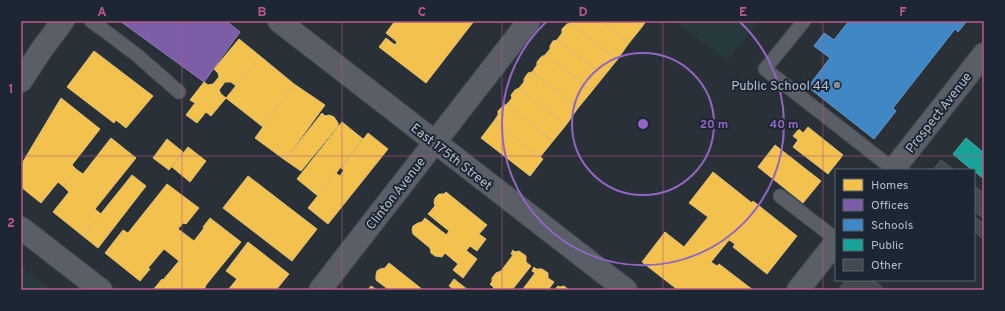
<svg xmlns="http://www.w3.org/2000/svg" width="1005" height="311" viewBox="0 0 1005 311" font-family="Overpass,sans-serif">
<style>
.green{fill:#273a3e}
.homes{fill:#f2c14e;stroke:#dfc073}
.offices{fill:#7b5ea7;stroke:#8c7ab1}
.schools{fill:#3f88c5;stroke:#6298c6}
.public{fill:#17a398;stroke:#46aaa7}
.building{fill:#444950;stroke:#52575f}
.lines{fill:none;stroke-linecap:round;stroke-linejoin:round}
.service-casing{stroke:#484c53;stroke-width:15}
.minor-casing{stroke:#484c53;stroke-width:24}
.tertiary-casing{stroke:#484c53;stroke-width:24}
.service{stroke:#5a5e66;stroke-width:13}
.minor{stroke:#5a5e66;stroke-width:22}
.tertiary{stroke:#5a5e66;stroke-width:22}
.grid{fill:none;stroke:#bc5a87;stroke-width:1;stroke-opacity:0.55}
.ring{fill:none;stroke:#9266c3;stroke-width:2}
.poi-dot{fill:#848b96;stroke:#1d2633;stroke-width:1.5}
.labels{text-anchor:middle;stroke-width:4;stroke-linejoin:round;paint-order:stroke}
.poi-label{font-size:13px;fill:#b4bcc9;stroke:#1d2633;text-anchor:end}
.street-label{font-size:13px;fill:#b4bcc9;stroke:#1d2633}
.centre{fill:#9266c3;stroke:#1d2633;stroke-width:2}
.ring-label{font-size:12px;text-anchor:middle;font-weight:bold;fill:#9266c3;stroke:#1d2633;stroke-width:4;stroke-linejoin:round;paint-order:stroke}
.neatline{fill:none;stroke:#bc5a87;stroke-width:1.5}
.grid-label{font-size:13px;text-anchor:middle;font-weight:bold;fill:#bc5a87}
</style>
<rect width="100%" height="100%" fill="#2a3038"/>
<g class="green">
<path d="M 676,21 L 760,21 L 727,60 Z"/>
<path d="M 21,266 L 52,290 L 21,290 Z"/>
</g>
<g class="homes">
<path d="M 395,21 L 474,21 L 426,83 L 379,47 L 386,38 L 395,45 L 397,42 L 386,33 Z"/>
<path d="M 572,21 L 601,21 L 629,43 L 617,60 L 570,23 Z"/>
<path d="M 601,21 L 634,21 L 642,27 L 629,43 Z"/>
<path d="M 634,21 L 646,21 L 642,27 Z"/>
<path d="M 570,23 L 617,60 L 604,76 L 557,40 L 562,33 L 562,29 L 567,24 Z"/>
<path d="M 239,39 L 260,56 L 236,86 L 231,82 L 225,82 L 219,90 L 221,94 L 226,98 L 211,116 L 206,112 L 197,123 L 186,115 L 195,103 L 190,100 L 204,82 L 208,85 L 213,84 L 219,77 L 218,73 L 214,69 Z"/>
<path d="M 557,40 L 604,76 L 592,91 L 545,55 L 550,49 L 550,46 L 553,41 Z"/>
<path d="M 94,51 L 153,96 L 126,128 L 116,120 L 114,123 L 67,87 Z"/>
<path d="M 545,55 L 592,91 L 578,108 L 532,72 L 537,65 L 537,62 L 541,57 Z"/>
<path d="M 260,56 L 294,84 L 263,127 L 226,98 Z"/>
<path d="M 532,72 L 578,108 L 566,125 L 519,88 L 524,82 L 524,79 L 528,73 Z"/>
<path d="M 294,84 L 325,105 L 285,160 L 255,138 Z"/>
<path d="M 519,88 L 566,125 L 553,141 L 507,104 L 512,98 L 511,95 L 515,90 Z"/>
<path d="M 61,98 L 100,129 L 72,165 L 77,170 L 64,187 L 58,182 L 41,203 L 21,187 L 21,165 Z"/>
<path d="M 507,104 L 553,141 L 540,157 L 494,121 L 498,115 L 498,111 L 503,106 Z"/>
<path d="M 322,113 L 325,116 L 329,115 L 334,117 L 338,123 L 338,126 L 301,171 L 285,160 Z"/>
<path d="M 494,121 L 543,159 L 530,176 L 481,138 Z"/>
<path d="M 342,122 L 363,139 L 318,196 L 297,179 Z"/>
<path d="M 808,127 L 843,155 L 828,174 L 793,147 L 798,140 L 793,136 L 799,129 L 803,133 Z"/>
<path d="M 368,133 L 388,149 L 328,224 L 308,208 L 336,173 L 340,176 L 344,170 L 341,168 Z"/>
<path d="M 111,138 L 136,158 L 95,209 L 101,214 L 83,236 L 53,212 L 69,192 L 64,187 L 77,170 L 83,174 Z"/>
<path d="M 167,139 L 183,152 L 169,170 L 153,158 Z"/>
<path d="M 775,145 L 821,181 L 803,203 L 758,167 Z"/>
<path d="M 188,147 L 206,161 L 190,182 L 172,167 Z"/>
<path d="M 713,172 L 752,203 L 753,201 L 797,236 L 767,274 L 733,247 L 735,244 L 729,240 L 711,262 L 717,266 L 719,264 L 753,290 L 678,290 L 642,262 L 665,232 L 684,247 L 708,217 L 689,203 Z"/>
<path d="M 132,175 L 146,186 L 98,248 L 83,236 Z"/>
<path d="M 248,176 L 317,229 L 292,261 L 223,208 Z"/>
<path d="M 167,184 L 199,208 L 186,224 L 183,223 L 178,229 L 194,241 L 204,228 L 203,227 L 210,218 L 241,242 L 206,285 L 204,290 L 153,290 L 162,279 L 163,280 L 179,261 L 164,249 L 148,268 L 150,269 L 140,281 L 105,253 L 123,230 L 128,233 Z"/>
<path d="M 446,192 L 487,225 L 479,234 L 486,239 L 477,251 L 470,246 L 466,251 L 446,235 L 449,231 L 428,214 L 435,206 L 434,202 L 435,198 L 439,194 L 444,194 Z"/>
<path d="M 425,218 L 477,259 L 463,278 L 453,270 L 458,264 L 445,253 L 442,257 L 435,256 L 431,253 L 430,248 L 413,234 L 412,230 L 413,226 L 418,223 L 422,222 Z"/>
<path d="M 248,242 L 289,274 L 276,290 L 228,290 L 237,279 L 226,271 Z"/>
<path d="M 513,250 L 515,252 L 519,251 L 526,256 L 526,262 L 531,266 L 512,290 L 492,290 L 494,288 L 490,284 L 492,282 L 492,278 L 496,273 L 501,271 L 513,255 L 511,254 Z"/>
<path d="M 389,263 L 423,290 L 389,290 L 376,280 L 376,275 L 377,271 L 380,269 L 385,268 Z"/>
<path d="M 534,267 L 536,269 L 542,269 L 548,273 L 548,278 L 554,282 L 548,290 L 519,290 L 523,289 L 535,273 L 532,271 Z"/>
<path d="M 454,279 L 468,290 L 455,290 L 449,286 Z"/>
<path d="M 371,286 L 377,290 L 368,290 Z"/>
<path d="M 558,286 L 560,287 L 564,286 L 569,290 L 558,290 L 556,288 Z"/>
</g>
<path class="offices" d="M 120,21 L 226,21 L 240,32 L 204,82 Z"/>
<path class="schools" d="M 849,21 L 967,21 L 958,32 L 955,29 L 893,108 L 896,111 L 874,139 L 808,87 L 830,58 L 814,46 L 824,33 L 834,40 Z"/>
<path class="public" d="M 966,138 L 984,153 L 984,179 L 974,171 L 974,170 L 972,170 L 953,154 Z"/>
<g class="building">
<path d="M 941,160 L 954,170 L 933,170 Z"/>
<path d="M 974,186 L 984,193 L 984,219 L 974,211 Z"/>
<path d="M 974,216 L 984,224 L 984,240 L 975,232 L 974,233 Z"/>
<path d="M 846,280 L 873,280 L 882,287 L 880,290 L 838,290 Z"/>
</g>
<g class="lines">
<defs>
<g id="service">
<path d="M 91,21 L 99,27 L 101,28 L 138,56 L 179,92"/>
<path d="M 804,21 L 765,69 L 893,169"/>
<path d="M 780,196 L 836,239"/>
</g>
<g id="minor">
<path d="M 279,21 L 626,290"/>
<path d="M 893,170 L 984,54"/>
<path d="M 21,228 L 101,290"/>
<path d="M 320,290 L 529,21"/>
<path d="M 798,290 L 836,242"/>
</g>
<path id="tertiary" d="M 21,81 L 42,49 L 63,21"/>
</defs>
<use href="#service" class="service-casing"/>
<use href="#minor" class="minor-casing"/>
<use href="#tertiary" class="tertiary-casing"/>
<use href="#service" class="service"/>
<use href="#minor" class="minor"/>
<use href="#tertiary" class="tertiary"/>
</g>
<path class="grid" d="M 182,21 L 182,290M 342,21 L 342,290M 502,21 L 502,290M 663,21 L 663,290M 823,21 L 823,290M 21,156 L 984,156"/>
<g class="ring">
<circle cx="643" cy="124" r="71"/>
<path d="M740 22A141 141 0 1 1 546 22"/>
</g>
<circle class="poi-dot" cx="837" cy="85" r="4"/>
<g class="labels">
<g class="poi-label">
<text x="829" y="90">Public School 44</text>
</g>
<g class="street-label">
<text transform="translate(938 112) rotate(-52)" y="5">Prospect Avenue</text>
<text transform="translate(452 156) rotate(38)" y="5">East 175th Street</text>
<text transform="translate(395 193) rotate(-52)" y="5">Clinton Avenue</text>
</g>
</g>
<circle cx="643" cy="124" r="6" class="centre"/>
<g class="ring-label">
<text x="714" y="128">20 m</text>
<text x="784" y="128">40 m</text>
</g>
<rect width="1005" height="311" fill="none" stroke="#1d2633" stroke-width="44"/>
<rect x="835" y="169" width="140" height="112" fill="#1d2633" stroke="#59626f"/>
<rect x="843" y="179" width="20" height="12" fill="#f2c14e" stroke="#59626f"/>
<text x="871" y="189" font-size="12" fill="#b4bcc9">Homes</text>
<rect x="843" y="199" width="20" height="12" fill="#7b5ea7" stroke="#59626f"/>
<text x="871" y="209" font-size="12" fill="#b4bcc9">Offices</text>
<rect x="843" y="219" width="20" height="12" fill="#3f88c5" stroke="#59626f"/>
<text x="871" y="229" font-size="12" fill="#b4bcc9">Schools</text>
<rect x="843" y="239" width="20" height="12" fill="#17a398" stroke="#59626f"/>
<text x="871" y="249" font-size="12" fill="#b4bcc9">Public</text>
<rect x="843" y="259" width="20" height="12" fill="#444950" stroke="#59626f"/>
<text x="871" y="269" font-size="12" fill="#b4bcc9">Other</text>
<rect x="22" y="22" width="961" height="267" class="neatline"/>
<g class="grid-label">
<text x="102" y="16">A</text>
<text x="262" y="16">B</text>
<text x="422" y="16">C</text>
<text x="583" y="16">D</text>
<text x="743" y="16">E</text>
<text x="903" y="16">F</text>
<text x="11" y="93">1</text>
<text x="11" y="227">2</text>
</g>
</svg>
